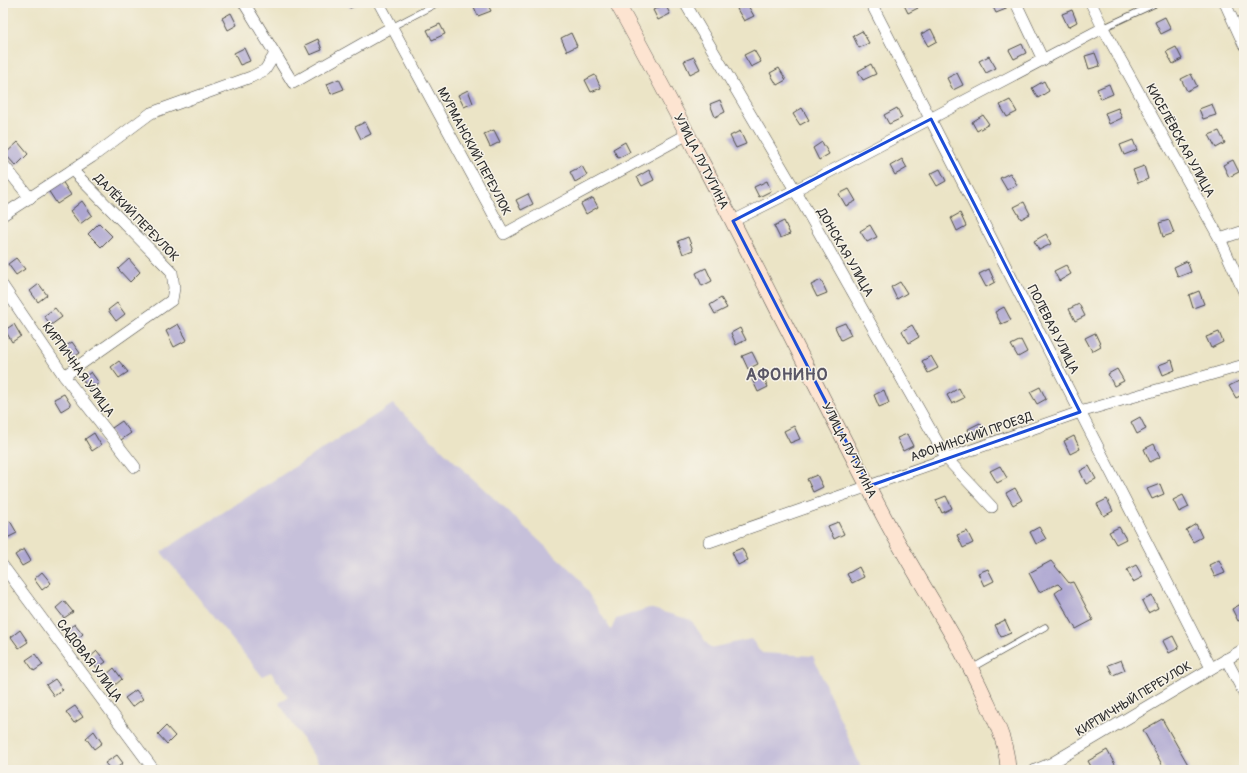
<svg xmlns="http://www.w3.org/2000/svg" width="1247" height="773" viewBox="0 0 1247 773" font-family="Pangolin,sans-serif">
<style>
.industrial{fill:#c6c0da}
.building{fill:#aea7d2}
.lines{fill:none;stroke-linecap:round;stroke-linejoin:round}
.service-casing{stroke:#484742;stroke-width:7}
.minor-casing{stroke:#484742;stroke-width:12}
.secondary-casing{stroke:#484742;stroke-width:16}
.service{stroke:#fff;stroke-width:5.5}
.minor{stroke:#fff;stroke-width:11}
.secondary{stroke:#fde4d1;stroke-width:15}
.marked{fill:none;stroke:#1d4ed8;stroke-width:3;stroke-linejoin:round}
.labels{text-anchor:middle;stroke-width:3;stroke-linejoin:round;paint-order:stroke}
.street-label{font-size:13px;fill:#2b2b2b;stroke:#f7f3e8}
.district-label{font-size:17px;font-weight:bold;letter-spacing:1px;fill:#595665;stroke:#f7f3e8}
</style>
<rect width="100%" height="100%" fill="#f7f3e8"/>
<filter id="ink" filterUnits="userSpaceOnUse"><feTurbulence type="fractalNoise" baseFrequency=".025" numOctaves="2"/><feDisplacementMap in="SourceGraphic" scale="8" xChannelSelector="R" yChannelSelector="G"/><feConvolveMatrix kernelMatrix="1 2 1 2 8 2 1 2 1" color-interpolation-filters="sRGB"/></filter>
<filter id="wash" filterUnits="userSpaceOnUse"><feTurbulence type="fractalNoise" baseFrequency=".012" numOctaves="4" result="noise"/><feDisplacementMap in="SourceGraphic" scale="16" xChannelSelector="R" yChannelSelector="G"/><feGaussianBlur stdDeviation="0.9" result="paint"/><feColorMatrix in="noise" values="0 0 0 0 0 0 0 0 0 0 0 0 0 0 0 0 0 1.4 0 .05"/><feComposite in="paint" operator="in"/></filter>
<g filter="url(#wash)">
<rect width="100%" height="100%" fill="#ebe4c6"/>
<path class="industrial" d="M 393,404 L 578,577 L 611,630 L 616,619 L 649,608 L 691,620 L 710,648 L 751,639 L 762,653 L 813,656 L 860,765 L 860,770 L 323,770 L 279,703 L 288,697 L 271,672 L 262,676 L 161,552 Z"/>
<g id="blocks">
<g class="building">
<path d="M 347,3 L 360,3 L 350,8 Z"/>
<path d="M 481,3 L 487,3 L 491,11 L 478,16 L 474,7 Z"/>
<path d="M 903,3 L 915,3 L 918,8 L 908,13 Z"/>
<path d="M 991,3 L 1004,3 L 1006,9 L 996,13 Z"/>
<path d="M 665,4 L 670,14 L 658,20 L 653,10 Z"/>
<path d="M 747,4 L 754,16 L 744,21 L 737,9 Z"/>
<path d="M 1072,10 L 1077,22 L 1068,27 L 1062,14 Z"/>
<path d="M 231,13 L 237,25 L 228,30 L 222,18 Z"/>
<path d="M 1165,17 L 1171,29 L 1161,34 L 1155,22 Z"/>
<path d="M 440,24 L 445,34 L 432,40 L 427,30 Z"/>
<path d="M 931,29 L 937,41 L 928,46 L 921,34 Z"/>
<path d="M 862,31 L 869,43 L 859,48 L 853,36 Z"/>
<path d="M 571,33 L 577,46 L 567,51 L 561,38 Z"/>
<path d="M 318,39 L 322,50 L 310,55 L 305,45 Z"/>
<path d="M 1022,44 L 1026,53 L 1014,59 L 1009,50 Z"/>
<path d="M 1176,47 L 1182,59 L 1173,64 L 1166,52 Z"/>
<path d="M 244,48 L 250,61 L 240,65 L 234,53 Z"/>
<path d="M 754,50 L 761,62 L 751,67 L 744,55 Z"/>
<path d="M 1095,53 L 1100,66 L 1089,69 L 1085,56 Z"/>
<path d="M 989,56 L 996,68 L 986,73 L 979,61 Z"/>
<path d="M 694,57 L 700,69 L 690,74 L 684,61 Z"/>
<path d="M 871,64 L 876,74 L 863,80 L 858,71 Z"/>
<path d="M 779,68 L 786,80 L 777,85 L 770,73 Z"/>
<path d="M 957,73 L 963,85 L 953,90 L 947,78 Z"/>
<path d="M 1191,74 L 1197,86 L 1187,91 L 1181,79 Z"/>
<path d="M 595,75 L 601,88 L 591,92 L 585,80 Z"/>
<path d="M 339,79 L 344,89 L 331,94 L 327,84 Z"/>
<path d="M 1044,81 L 1049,91 L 1038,98 L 1032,88 Z"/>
<path d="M 1109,84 L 1113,94 L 1101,99 L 1097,89 Z"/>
<path d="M 468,90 L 473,103 L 464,107 L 458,95 Z"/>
<path d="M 720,100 L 725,112 L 715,117 L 710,104 Z"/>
<path d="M 1010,100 L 1017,112 L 1007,117 L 1000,105 Z"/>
<path d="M 1212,104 L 1216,115 L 1203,119 L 1199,109 Z"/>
<path d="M 802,108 L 809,120 L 800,125 L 793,114 Z"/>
<path d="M 897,108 L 902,118 L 889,124 L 884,115 Z"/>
<path d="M 1118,108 L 1122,118 L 1109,124 L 1105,113 Z"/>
<path d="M 983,115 L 989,124 L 977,131 L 972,122 Z"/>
<path d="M 365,122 L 371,134 L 361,139 L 355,127 Z"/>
<path d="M 494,130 L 500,142 L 490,147 L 484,134 Z"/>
<path d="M 740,131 L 746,144 L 736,148 L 730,136 Z"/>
<path d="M 1219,131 L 1225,143 L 1216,148 L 1209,135 Z"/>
<path d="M 1133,140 L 1137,150 L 1124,155 L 1120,145 Z"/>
<path d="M 18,142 L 28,154 L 16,166 L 5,154 Z"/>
<path d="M 625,142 L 630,152 L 618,158 L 613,149 Z"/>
<path d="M 822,142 L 829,154 L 819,160 L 813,148 Z"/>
<path d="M 902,159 L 907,168 L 895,175 L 890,166 Z"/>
<path d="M 1233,160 L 1239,172 L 1229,177 L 1223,165 Z"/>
<path d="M 582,166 L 587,175 L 575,182 L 570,172 Z"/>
<path d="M 1144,166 L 1148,179 L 1138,183 L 1133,170 Z"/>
<path d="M 940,169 L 946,181 L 937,186 L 930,174 Z"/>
<path d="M 649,170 L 654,180 L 642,186 L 637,177 Z"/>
<path d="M 1010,173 L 1017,185 L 1007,190 L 1000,178 Z"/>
<path d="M 62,181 L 71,195 L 57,204 L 48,190 Z"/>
<path d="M 767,181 L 771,191 L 759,197 L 754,187 Z"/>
<path d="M 849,189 L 856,201 L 846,206 L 839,194 Z"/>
<path d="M 528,194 L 533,204 L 521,210 L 516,200 Z"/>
<path d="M 593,198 L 598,207 L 586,214 L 581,204 Z"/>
<path d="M 82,201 L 92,215 L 80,224 L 70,211 Z"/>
<path d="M 1024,202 L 1030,214 L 1021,219 L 1014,207 Z"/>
<path d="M 960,213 L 966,226 L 957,231 L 951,218 Z"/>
<path d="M 1169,220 L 1174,233 L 1163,237 L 1159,223 Z"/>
<path d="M 784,221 L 790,234 L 780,238 L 774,226 Z"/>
<path d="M 99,223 L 112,236 L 101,247 L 88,234 Z"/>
<path d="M 870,225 L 877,237 L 867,242 L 860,231 Z"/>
<path d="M 1046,234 L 1051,244 L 1039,250 L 1034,241 Z"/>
<path d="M 688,237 L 693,250 L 683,254 L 678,241 Z"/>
<path d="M 16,258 L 25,269 L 16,275 L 8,264 Z"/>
<path d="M 129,259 L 140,272 L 130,282 L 118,269 Z"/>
<path d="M 1187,261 L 1191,272 L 1178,277 L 1174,267 Z"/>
<path d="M 1066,265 L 1071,274 L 1059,281 L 1054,271 Z"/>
<path d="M 706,268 L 712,281 L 702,286 L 696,273 Z"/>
<path d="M 989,269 L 995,282 L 986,287 L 979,274 Z"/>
<path d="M 821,280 L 827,293 L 817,297 L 811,285 Z"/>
<path d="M 900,282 L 907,293 L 897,299 L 891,287 Z"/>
<path d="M 39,284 L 47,295 L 38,302 L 30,291 Z"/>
<path d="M 1199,291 L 1204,304 L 1193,308 L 1189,295 Z"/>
<path d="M 721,298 L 727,308 L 715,314 L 710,305 Z"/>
<path d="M 117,303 L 125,314 L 116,321 L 108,310 Z"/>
<path d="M 1079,304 L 1085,316 L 1075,321 L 1069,309 Z"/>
<path d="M 1004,307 L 1011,320 L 1001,324 L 995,312 Z"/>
<path d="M 55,308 L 62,317 L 51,325 L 44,316 Z"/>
<path d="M 845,323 L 851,335 L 841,340 L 835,327 Z"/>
<path d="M 14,324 L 21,336 L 12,342 L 5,330 Z"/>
<path d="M 178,324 L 187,340 L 174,347 L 166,331 Z"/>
<path d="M 912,325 L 919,337 L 909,343 L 902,331 Z"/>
<path d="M 740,328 L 746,340 L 736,345 L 731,333 Z"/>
<path d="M 1219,332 L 1223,342 L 1211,348 L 1206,337 Z"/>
<path d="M 1095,333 L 1101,346 L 1092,351 L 1085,338 Z"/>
<path d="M 1021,340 L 1027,352 L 1018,357 L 1011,345 Z"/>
<path d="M 72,342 L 80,353 L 71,359 L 63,348 Z"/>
<path d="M 752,352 L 758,364 L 748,369 L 742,356 Z"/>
<path d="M 931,356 L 938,368 L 928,373 L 922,361 Z"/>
<path d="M 1172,360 L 1175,370 L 1163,375 L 1159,365 Z"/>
<path d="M 119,361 L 128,372 L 119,378 L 111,367 Z"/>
<path d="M 1117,369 L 1124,381 L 1114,386 L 1108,374 Z"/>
<path d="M 91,372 L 99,383 L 90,390 L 82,379 Z"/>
<path d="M 762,375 L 768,387 L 758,392 L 752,379 Z"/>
<path d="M 1239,381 L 1244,391 L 1244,394 L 1236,398 L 1229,386 Z"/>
<path d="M 1040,387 L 1046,399 L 1037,404 L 1030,392 Z"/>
<path d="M 959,388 L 964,398 L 952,404 L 947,395 Z"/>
<path d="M 884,390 L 889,403 L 879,407 L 874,395 Z"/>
<path d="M 64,394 L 71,405 L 61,411 L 54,399 Z"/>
<path d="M 1140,417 L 1146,429 L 1137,434 L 1131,422 Z"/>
<path d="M 122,421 L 131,433 L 118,442 L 109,430 Z"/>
<path d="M 980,423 L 985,432 L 972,439 L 968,429 Z"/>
<path d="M 794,426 L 800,439 L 790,443 L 784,431 Z"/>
<path d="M 94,433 L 101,445 L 92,451 L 85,439 Z"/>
<path d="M 907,434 L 913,446 L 903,451 L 897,438 Z"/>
<path d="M 1074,436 L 1080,449 L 1070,454 L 1064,441 Z"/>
<path d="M 1154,444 L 1160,457 L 1150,462 L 1144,449 Z"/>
<path d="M 1000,466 L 1007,478 L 997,483 L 990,471 Z"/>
<path d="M 1089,466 L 1096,479 L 1086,484 L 1080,471 Z"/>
<path d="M 817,475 L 823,487 L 813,492 L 807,479 Z"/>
<path d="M 1160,484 L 1164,494 L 1152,499 L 1147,489 Z"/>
<path d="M 1015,488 L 1022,500 L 1013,505 L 1006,493 Z"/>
<path d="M 1183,495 L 1189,507 L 1179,512 L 1173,500 Z"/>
<path d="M 946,496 L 952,508 L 942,513 L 936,500 Z"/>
<path d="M 1107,499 L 1113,511 L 1104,516 L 1097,504 Z"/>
<path d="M 10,521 L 17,533 L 7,538 L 3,531 L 3,525 Z"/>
<path d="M 838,522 L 844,534 L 834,539 L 828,526 Z"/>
<path d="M 1196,524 L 1202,537 L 1193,542 L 1186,530 Z"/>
<path d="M 1039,527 L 1046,539 L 1036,544 L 1030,532 Z"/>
<path d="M 1119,527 L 1126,539 L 1116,544 L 1109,532 Z"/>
<path d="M 967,531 L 973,543 L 963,548 L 957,535 Z"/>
<path d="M 742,548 L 748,560 L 738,565 L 732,552 Z"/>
<path d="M 24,549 L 31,561 L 22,566 L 15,555 Z"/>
<path d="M 1219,560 L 1225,573 L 1215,577 L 1209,565 Z"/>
<path d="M 1051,561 L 1069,583 L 1073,582 L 1093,620 L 1076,629 L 1055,593 L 1062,588 L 1058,584 L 1039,592 L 1029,573 Z"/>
<path d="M 1136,565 L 1143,577 L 1133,582 L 1127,570 Z"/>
<path d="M 859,567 L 864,577 L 852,583 L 847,574 Z"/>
<path d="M 988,569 L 994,581 L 984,586 L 978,573 Z"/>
<path d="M 42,572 L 51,583 L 42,590 L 34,579 Z"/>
<path d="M 1152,596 L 1158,608 L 1148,613 L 1142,601 Z"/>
<path d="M 64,601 L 73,612 L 64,618 L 56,608 Z"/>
<path d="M 1241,604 L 1244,609 L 1244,618 L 1238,621 L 1232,609 Z"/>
<path d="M 1005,620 L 1011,633 L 1001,637 L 995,625 Z"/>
<path d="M 75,624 L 83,634 L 75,641 L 66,630 Z"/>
<path d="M 20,630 L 28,642 L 19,648 L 11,637 Z"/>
<path d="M 1173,636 L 1179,648 L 1169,653 L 1163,641 Z"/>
<path d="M 97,651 L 106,662 L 97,668 L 89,658 Z"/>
<path d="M 35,654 L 43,665 L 34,671 L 26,660 Z"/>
<path d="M 1121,660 L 1125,670 L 1113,675 L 1108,665 Z"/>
<path d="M 114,668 L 122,679 L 114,686 L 106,675 Z"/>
<path d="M 55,679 L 63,690 L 54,696 L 46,685 Z"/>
<path d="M 136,690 L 143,699 L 132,707 L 125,698 Z"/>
<path d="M 75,706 L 83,717 L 74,723 L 66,712 Z"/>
<path d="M 1162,719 L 1190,768 L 1187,770 L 1165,770 L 1143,730 Z"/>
<path d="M 166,726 L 175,736 L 167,744 L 158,734 Z"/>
<path d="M 94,731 L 102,743 L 94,749 L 86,738 Z"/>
<path d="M 1107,750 L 1118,770 L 1093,770 L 1088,761 Z"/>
<path d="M 117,755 L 123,763 L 114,770 L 111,770 L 105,763 Z"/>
</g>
</g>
</g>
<g filter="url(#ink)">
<use href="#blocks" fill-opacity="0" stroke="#484742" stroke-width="1"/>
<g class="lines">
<defs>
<g id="service">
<path d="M 392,27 L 438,3"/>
<path d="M 1103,28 L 1157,3"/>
<path d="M 972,668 L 1045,627"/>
</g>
<g id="minor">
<path d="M 244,3 L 293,83 L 392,27"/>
<path d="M 379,3 L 504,234 L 688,134"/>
<path d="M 685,3 L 795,190 L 947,459 L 992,507"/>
<path d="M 871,3 L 1211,668"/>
<path d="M 1016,3 L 1043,60"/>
<path d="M 1091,3 L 1103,28 L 1220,239 L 1244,292"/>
<path d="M 1225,3 L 1244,45"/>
<path d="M 3,164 L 30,198"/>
<path d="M 3,215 L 92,157 L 151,113 L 251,77 L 265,70 L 275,54"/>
<path d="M 733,221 L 795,190 L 1103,28"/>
<path d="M 1220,239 L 1244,231"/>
<path d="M 3,286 L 64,376 L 135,467"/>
<path d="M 64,376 L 172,300 L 174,288 L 172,272 L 72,170"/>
<path d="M 709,542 L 1080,412 L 1244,365"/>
<path d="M 3,566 L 154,770"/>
<path d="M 1226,659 L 1244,693"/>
<path d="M 1035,770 L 1052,763 L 1244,649"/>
</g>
<path id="secondary" d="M 617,3 C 710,171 794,345 883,515 C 916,578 957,636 986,700 C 997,724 1007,744 1008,770"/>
</defs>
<use href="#service" class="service-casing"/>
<use href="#minor" class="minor-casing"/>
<use href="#secondary" class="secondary-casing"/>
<use href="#service" class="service"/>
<use href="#minor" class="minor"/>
<use href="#secondary" class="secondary"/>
</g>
</g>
<path class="marked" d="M 931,119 L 1080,412 L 869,486 L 733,221 Z"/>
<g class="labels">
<g class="street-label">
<text transform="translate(1181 140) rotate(61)" y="5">КИСЕЛЁВСКАЯ УЛИЦА</text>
<text transform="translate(475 151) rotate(62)" y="5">МУРМАНСКИЙ ПЕРЕУЛОК</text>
<text transform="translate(702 161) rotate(63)" y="5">УЛИЦА ЛУТУГИНА</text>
<text transform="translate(137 217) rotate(46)" y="5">ДАЛЁКИЙ ПЕРЕУЛОК</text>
<text transform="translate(846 252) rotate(60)" y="5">ДОНСКАЯ УЛИЦА</text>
<text transform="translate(1054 329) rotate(63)" y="5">ПОЛЕВАЯ УЛИЦА</text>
<text transform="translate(79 369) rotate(54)" y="5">КИРПИЧНАЯ УЛИЦА</text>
<text transform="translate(971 436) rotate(-19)" y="5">АФОНИНСКИЙ ПРОЕЗД</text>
<text transform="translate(850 450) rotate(63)" y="5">УЛИЦА ЛУТУГИНА</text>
<text transform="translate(90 660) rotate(53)" y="5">САДОВАЯ УЛИЦА</text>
<text transform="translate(1133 698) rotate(-31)" y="5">КИРПИЧНЫЙ ПЕРЕУЛОК</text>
</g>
<g class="district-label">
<text x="787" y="380">АФОНИНО</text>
</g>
</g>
<rect width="1247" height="773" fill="none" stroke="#f7f3e8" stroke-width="16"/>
</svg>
